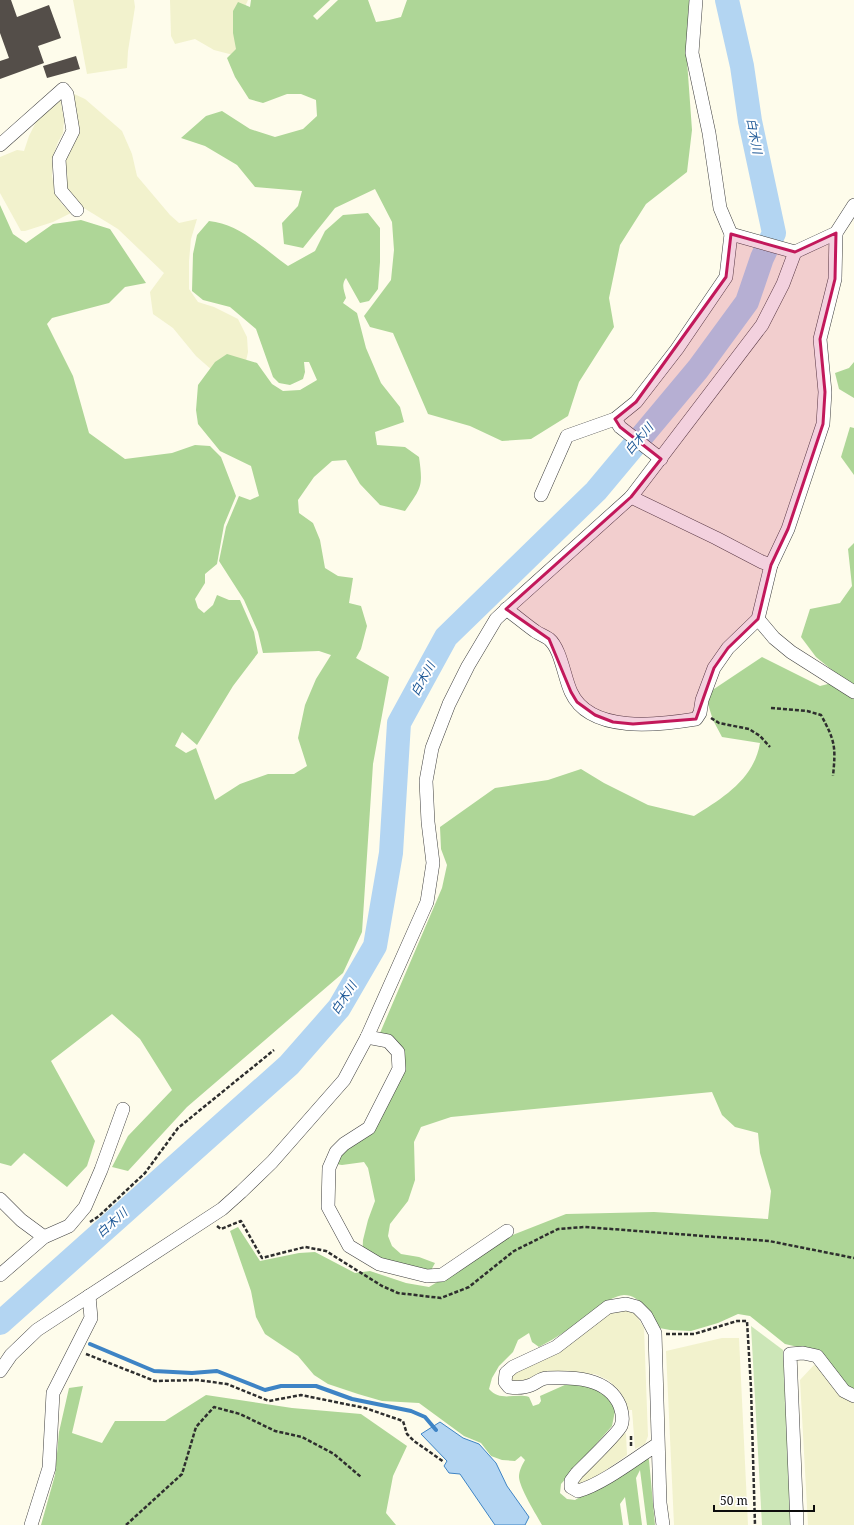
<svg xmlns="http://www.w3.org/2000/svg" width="854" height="1525" viewBox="0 0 854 1525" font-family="'Noto Serif','Noto Sans JP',serif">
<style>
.farmland{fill:#f2f2cd}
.green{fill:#cce6b7}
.forest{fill:#aed697}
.water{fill:#b3d5f2;stroke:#3e84c5}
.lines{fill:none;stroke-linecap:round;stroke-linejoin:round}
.stream{stroke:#3e84c5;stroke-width:4}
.river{stroke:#b3d5f2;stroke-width:24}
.building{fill:#544e49}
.minor-casing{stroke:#3f3f3f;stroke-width:14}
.path{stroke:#2e2e2e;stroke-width:2.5;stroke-dasharray:4 2;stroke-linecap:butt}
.minor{stroke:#fff;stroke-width:13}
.marked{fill:#c2185b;fill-opacity:0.2;stroke:#c2185b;stroke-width:3;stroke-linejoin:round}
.labels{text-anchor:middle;stroke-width:4;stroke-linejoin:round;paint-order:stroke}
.water-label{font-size:12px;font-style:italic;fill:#1c5796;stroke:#fff}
</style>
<rect width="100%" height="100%" fill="#fefceb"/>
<g class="farmland">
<path d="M 73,0 L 134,0 L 135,7 L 128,51 L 127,68 L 87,74 Z"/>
<path d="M 170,0 L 248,0 L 242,13 L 237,56 L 214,50 L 195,39 L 175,44 L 171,36 Z"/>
<path d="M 72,93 L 85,99 L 122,131 L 132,154 L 137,176 L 170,215 L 179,223 L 197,219 L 191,239 L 189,261 L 189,289 L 198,302 L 214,307 L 238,319 L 247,337 L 248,352 L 244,370 L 246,400 L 196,356 L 173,328 L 153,314 L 150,292 L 164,273 L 118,229 L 79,205 L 64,188 L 61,160 L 75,134 Z"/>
<path d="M 60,97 L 64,120 L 63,133 L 58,142 L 53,156 L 52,177 L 55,189 L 61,203 L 71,213 L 53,222 L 25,231 L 21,231 L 0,193 L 0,157 L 17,150 L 24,151 L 29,136 L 36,122 Z"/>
<path d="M 621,1309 L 635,1313 L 644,1328 L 648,1436 L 645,1444 L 635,1449 L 632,1410 L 628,1410 L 626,1403 L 619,1390 L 608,1380 L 595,1374 L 540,1375 L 523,1382 L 512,1381 L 511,1377 L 515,1370 L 609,1311 Z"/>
<path d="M 722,1338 L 739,1338 L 748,1525 L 674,1525 L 666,1351 Z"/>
<path d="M 814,1365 L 821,1369 L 841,1396 L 854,1403 L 854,1525 L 808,1525 L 800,1380 Z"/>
<path d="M 626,1433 L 627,1455 L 585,1485 L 577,1486 L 576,1481 L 623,1434 Z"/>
</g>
<path class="green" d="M 751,1326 L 783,1350 L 791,1525 L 762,1525 Z"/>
<g class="forest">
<path d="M 251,0 L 330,0 L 313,16 L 317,20 L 338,0 L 368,0 L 376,22 L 389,20 L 401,17 L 407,0 L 689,0 L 687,61 L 692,130 L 687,172 L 646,204 L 620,245 L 609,298 L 614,327 L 579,382 L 568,416 L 531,439 L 502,441 L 470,426 L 428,414 L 393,333 L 370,327 L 364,316 L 391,280 L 394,250 L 392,222 L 375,189 L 335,208 L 303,248 L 284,244 L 282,223 L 298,206 L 302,191 L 255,187 L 237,165 L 205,146 L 181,138 L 206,116 L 222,111 L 250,129 L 275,137 L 303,129 L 317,116 L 316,100 L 301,94 L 287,94 L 263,103 L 249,99 L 235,77 L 227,58 L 236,49 L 233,33 L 233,11 L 238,2 L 250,7 Z"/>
<path d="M 0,205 L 13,234 L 26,243 L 53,224 L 81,220 L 110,229 L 146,283 L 125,287 L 109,303 L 52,318 L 47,324 L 73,376 L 89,433 L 125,459 L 172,453 L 195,445 L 210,446 L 221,457 L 236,496 L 224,525 L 217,564 L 205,574 L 205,583 L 195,599 L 198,608 L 204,613 L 213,605 L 217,595 L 229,600 L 240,600 L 254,632 L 258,653 L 233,686 L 197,745 L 182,732 L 175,746 L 186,753 L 196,748 L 215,800 L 240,784 L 268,774 L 294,774 L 307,766 L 298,738 L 305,705 L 316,679 L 331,655 L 319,651 L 263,653 L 258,632 L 244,600 L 219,561 L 226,527 L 239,496 L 250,500 L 259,496 L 251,466 L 220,451 L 198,424 L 196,410 L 198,385 L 215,362 L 227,354 L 257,363 L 272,384 L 283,391 L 300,390 L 317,380 L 309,362 L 304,362 L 305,372 L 303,379 L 290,385 L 279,383 L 273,377 L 256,329 L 230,307 L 203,300 L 192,291 L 193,254 L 197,235 L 209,221 C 240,224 264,249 288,266 L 315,251 L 325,231 L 343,215 L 368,213 L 380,228 L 380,262 L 378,289 L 369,301 L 360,303 L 346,278 C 341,285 344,290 346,298 L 343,303 L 357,313 L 366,348 L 381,383 L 400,407 L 404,422 L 375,432 L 377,445 L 405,447 L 419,457 C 423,486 422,487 405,511 L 380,505 L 360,484 L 346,460 L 332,461 L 314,477 L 298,500 L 299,513 L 313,523 L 320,540 L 325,568 L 338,576 L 353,578 L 349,603 L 361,606 L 367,626 L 361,649 L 356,658 L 389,677 L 373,764 L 362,932 L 343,973 L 187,1107 L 128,1171 L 112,1167 L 128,1136 L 172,1090 L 140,1039 L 112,1014 L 51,1061 L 95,1141 L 87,1166 L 67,1187 L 24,1153 L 11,1166 L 0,1163 Z"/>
<path d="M 854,362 L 854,398 L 839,389 L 835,373 L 849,368 Z"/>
<path d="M 850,427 L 854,428 L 854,475 L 841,457 Z"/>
<path d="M 854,543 L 854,688 L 816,657 L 801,637 L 810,609 L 840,603 L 852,586 L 848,549 Z"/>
<path d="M 762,657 L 820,686 L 832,683 L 854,696 L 854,1389 L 846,1385 L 798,1347 L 785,1344 L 750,1316 L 738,1314 L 718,1323 L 691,1331 L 670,1330 L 654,1327 C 649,1314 641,1295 624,1295 C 607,1296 580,1322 566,1331 C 557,1337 548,1342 539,1347 L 532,1342 L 529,1333 L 518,1340 L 513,1352 L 499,1366 L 492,1378 L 489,1389 C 500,1402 515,1393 529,1397 L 533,1406 L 539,1404 L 541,1401 L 540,1396 L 567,1384 L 584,1384 L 610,1395 L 615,1411 L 612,1426 L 561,1484 L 560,1493 L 567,1499 L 575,1500 L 647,1456 L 649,1460 L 655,1525 L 647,1525 L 640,1470 L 636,1478 L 642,1525 L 629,1525 L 625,1497 L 620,1504 L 623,1525 L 542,1525 C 537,1516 519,1487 519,1477 C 519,1471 522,1465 525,1460 L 521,1456 L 515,1461 L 502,1460 L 491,1456 L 481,1443 L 464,1436 L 419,1403 L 382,1401 L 358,1394 L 328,1384 L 314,1375 L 298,1356 L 265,1334 L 256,1317 L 251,1291 L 230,1231 L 238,1227 L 260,1261 L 299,1253 L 315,1252 L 355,1273 L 370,1271 L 406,1283 L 429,1287 L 471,1262 L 510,1236 L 566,1214 L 654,1212 L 768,1219 L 771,1191 L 760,1153 L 758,1133 L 735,1127 L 722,1115 L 712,1092 L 451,1117 L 421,1127 L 414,1142 L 415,1180 L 408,1201 L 390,1224 L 388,1236 L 392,1246 L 401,1254 L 419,1257 L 435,1263 L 429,1274 L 362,1260 L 363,1240 L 368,1220 L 375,1201 L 368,1168 L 364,1162 L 342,1165 L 335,1164 L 340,1151 L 365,1137 L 403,1067 L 380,1033 L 442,888 L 447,865 L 441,849 L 440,827 L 495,788 L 548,780 L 581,769 L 604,783 L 648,805 L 694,816 C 723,798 754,779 760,743 L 722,737 L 713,720 L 706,698 L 711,691 Z"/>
<path d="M 83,1386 L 72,1433 L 102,1443 L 115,1421 L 165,1421 L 206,1395 L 292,1408 L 361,1414 L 407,1446 L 393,1476 L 386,1513 L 396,1525 L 41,1525 L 55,1475 L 59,1432 L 69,1388 Z"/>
</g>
<path class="water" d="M 440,1422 L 463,1438 L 479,1444 L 496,1463 L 507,1486 L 529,1517 L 525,1525 L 495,1525 L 460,1474 L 449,1473 L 444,1466 L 447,1461 L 421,1434 Z"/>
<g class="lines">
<path class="stream" d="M 90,1344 L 154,1371 L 192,1373 L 217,1371 L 265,1390 L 281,1386 L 316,1386 L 352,1399 L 411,1411 L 425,1417 L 436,1430"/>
<path class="river" d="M 0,1323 L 289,1065 L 339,1008 L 375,946 L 391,853 L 399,723 L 446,637 L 596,491 L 698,369 L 747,302 L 762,258 L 774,233 L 750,121 L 742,66 L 727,0"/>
</g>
<g class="building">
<path d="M 0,0 L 11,0 L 17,17 L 49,5 L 61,38 L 38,46 L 44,63 L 0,79 L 0,61 L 9,58 L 0,33 Z"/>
<path d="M 76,56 L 80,69 L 47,78 L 43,66 Z"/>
</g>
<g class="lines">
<defs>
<g id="minor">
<path d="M 0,145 L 63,89 L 67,94 L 73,131 L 59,159 L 61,191 L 77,210"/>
<path d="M 731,234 L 795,252 L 836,233"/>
<path d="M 615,419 L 620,427 L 661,459"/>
<path d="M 541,495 L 567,436 L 615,419 L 636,402 L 677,349 L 726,277 L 731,234 L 720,208 L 709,133 L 692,53 L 696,0"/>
<path d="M 631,497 L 716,538 L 762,562 L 771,565"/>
<path d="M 506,609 C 516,616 525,624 535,631 C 539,634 545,636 549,639 C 561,649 564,677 571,692 C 590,734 659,725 696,719 L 700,713 L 702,700 L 714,668 L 728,648 L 758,619 L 771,565 L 788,529 L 823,424 L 825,392 L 820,339 L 835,279 L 836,233 L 854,205"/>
<path d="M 758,619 L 774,638 L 791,652 L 854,692"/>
<path d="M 367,1037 L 388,1041 L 398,1052 L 399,1069 L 369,1128 L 344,1144 L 336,1152 L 329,1168 L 328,1207 L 349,1246 L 379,1264 L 427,1276 L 442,1275 L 507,1231"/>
<path d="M 0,1199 L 21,1220 L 44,1237"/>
<path d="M 0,1275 L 44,1237 L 69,1226 L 85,1207 L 101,1170 L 123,1109"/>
<path d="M 0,1371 L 11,1355 L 37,1330 L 222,1209 L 241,1192 L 272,1162 L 344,1080 L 367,1037 L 427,902 L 433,863 L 428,822 L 426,781 L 432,748 L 449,704 L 468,666 L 496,619 L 511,605 L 631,497 L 762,325 L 783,284 L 795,252"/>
<path d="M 658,1444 C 636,1458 603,1484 578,1491 L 571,1487 L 571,1481 L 577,1473 C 584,1466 619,1432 621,1426 C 624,1419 622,1412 620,1406 C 608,1377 573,1377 547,1378 C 541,1378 536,1383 531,1385 C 524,1388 517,1388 509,1387 L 505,1382 L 506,1373 L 513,1367 L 556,1347 L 608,1307 L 626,1304 L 637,1307 L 646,1316 L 655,1333 L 660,1503 L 663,1525"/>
<path d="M 31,1525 L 49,1468 L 53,1393 L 91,1318 L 89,1296"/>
<path d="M 797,1525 L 790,1354 L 803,1353 L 817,1356 L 844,1391 L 854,1396"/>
</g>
</defs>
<use href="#minor" class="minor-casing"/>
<g class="path">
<path d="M 771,708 L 807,711 L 821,715 C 835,741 836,746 833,776"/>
<path d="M 711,718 L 719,723 L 749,729 L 760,736 L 770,747"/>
<path d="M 90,1222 L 99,1216 L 145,1173 L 178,1128 L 274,1050"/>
<path d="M 217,1226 L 221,1229 L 241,1221 L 262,1258 L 305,1247 L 326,1251 L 382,1286 L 398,1293 L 441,1298 L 469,1287 L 514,1251 L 558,1229 L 585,1227 L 769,1241 L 854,1258"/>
<path d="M 666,1334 L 694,1334 L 737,1321 L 747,1321 L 751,1388 L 755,1525"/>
<path d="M 86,1354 L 155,1381 L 197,1380 L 227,1384 L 269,1401 L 301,1395 L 365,1408 L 403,1421 L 407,1434 L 414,1441 L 444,1462"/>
<path d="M 631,1436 L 631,1447"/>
<path d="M 126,1525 L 182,1474 L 196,1427 L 214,1407 L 240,1414 L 275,1431 L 302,1437 L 334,1454 L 361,1477"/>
</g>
<use href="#minor" class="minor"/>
</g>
<path class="marked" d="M 836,233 L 835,279 L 820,339 L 825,392 L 823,424 L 788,529 L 771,565 L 758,619 L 728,648 L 714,668 L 696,719 L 633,724 L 613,722 L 595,715 L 577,702 L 571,692 L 549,639 L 506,609 L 631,497 L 661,459 L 620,427 L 615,419 L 636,402 L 726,277 L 731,234 L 795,252 Z"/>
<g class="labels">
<g class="water-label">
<text transform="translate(754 136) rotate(79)" y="4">白木川</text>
<text transform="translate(639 439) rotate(-50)" y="4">白木川</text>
<text transform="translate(423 679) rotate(-61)" y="4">白木川</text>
<text transform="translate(344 998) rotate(-57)" y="4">白木川</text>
<text transform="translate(112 1223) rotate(-42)" y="4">白木川</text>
</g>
</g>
<path d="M714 1505v6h100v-6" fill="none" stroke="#0c0c0c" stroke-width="2"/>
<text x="720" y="1505" font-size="12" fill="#0c0c0c" stroke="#ffffff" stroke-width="3" paint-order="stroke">50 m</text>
</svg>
